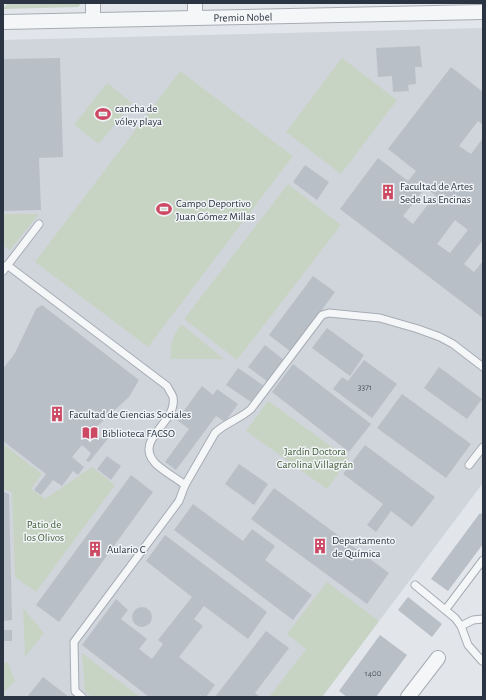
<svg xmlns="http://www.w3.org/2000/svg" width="486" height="700" viewBox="0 0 486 700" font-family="'Alegreya Sans',sans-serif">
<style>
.built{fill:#d0d5dc}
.green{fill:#c8d4c3}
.building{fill:#b9bfc7;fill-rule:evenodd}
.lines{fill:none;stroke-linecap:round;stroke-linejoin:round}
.service-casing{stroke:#a7acb4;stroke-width:9}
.minor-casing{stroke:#a7acb4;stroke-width:16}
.service{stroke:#f5f6f8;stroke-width:7}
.minor{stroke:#f5f6f8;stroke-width:14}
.labels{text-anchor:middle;stroke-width:3;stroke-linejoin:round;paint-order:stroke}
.number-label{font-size:9px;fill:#4e5763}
.street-label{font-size:11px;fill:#2a3442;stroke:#f1f4f7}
.poi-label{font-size:11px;fill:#2a3442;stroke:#f1f4f7;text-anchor:start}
.park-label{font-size:11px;fill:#405d37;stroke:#f1f4f7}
</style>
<rect width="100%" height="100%" fill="#e2e5ea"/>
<path class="built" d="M 483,28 L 483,483 L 322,697 L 3,697 L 3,40 Z"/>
<g class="green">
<path d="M 8,3 L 82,3 L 78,7 L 3,9 Z"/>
<path d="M 342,58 L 397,100 L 341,174 L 286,132 Z"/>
<path d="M 180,71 L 293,156 L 148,347 L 35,262 Z"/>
<path d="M 107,83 L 132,103 L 99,144 L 74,125 Z"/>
<path d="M 288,184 L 341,225 L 237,360 L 184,319 Z"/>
<path d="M 3,214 L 39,214 L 10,250 L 3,245 Z"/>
<path d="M 181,324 L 224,359 L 171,359 C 169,345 173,336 181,324 Z"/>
<path d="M 268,401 L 349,459 L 327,489 L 246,431 Z"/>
<path d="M 3,444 L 42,474 L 31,489 L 45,499 L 92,467 L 115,485 L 36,592 L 15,577 L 12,492 L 3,489 Z"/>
<path d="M 327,582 L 379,621 L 322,697 L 269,697 L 306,649 L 287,634 Z"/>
<path d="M 23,608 L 44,633 L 25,657 Z"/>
<path d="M 82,653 L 140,697 L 92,697 L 85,692 Z"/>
<path d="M 3,663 L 8,663 L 15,681 L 3,693 Z"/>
</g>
<g class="building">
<path d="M 420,46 L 422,67 L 415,67 L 416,84 L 408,85 L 409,91 L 393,92 L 392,76 L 378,77 L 376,48 Z"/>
<path d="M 60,58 L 63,157 L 39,158 L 41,210 L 3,211 L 3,59 Z"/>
<path d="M 451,67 L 483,92 L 483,125 L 478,121 L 459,146 L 471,154 L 483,138 L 483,240 L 464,264 L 474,272 L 483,261 L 483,318 L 340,209 L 378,158 L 408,181 L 416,171 L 388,149 ZM 425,188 L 435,195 L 413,224 L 403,216 ZM 455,220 L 468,230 L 450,253 L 437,244 Z"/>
<path d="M 305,165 L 329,182 L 317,200 L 293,182 Z"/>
<path d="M 313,276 L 335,292 L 291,352 L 269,335 Z"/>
<path d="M 42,305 L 139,380 L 129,397 L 93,430 L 100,438 L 107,433 L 111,435 L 89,462 L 86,461 L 91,453 L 82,445 L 72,457 L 84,467 L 78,475 L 73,471 L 62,486 L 53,480 L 41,495 L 34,490 L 46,474 L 3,441 L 3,369 L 15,353 L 36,309 Z"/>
<path d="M 327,328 L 364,355 L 350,376 L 312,348 Z"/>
<path d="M 265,345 L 284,360 L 268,382 L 248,367 Z"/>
<path d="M 364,360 L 397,384 L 372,418 L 333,389 L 342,377 L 348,381 Z"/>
<path d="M 293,364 L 371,424 L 349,452 L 272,392 Z"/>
<path d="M 439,367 L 482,399 L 467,419 L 424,388 Z"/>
<path d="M 238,368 L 263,385 L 251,402 L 226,385 Z"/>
<path d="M 202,386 L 213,395 L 217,389 L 238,404 L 225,422 L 216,416 L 176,470 L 165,462 L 189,429 L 177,420 Z"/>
<path d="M 402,394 L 471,444 L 446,478 L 377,428 Z"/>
<path d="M 365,445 L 435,497 L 412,527 L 391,511 L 376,532 L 367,525 L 383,504 L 343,474 Z"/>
<path d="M 107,456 L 121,466 L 111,480 L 97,469 Z"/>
<path d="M 239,464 L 268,484 L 254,505 L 225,484 Z"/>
<path d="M 131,475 L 153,492 L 59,622 L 36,605 Z"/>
<path d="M 274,488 L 389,573 L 367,604 L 251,519 Z"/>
<path d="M 3,492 L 9,494 L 12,620 L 3,621 Z"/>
<path d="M 193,504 L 243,541 L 252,529 L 275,546 L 265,560 L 312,595 L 293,620 L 174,530 Z"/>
<path d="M 480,513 L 483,515 L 483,544 L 448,591 L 431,579 Z"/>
<path d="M 165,535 L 267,612 L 248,639 L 204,606 L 194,619 L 203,626 L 179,657 L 215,685 L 206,697 L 202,697 L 200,695 L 199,697 L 149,697 L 82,645 L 116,599 L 128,610 L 121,619 L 147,639 L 139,649 L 152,659 L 163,644 L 158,640 L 192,597 L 146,561 Z"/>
<path d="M 408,597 L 442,624 L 432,637 L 398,610 Z"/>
<circle cx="142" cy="617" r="10"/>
<rect x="3" y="630" width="9" height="11"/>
<path d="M 266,631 L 289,648 L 255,693 L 260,697 L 215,697 Z"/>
<path d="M 380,635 L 407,655 L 376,697 L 347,697 L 339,691 Z"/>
<path d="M 43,677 L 69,697 L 27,697 Z"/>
</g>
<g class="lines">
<defs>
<g id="service">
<path d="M 7,265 L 167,386 C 169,390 172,394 173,397 C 178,423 133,439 155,463 C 163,471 176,478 185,485"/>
<path d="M 3,271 L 39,224"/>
<path d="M 469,465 L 483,447"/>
<path d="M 415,585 L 455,618 L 461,626 L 468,645 L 482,661"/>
<path d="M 446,609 L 483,560"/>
<path d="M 461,626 L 473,620 L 483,619"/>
<path d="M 82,697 L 75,691 L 74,642 L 179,501 L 185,485 L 215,433 C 225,423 240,419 251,409 L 322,315 L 329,313 L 380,318 L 418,329 L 440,337 L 453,344 L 483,367"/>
</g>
<g id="minor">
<path d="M 93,3 L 93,20"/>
<path d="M 195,3 L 195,18"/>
<path id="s1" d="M 3,22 L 483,12"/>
<path d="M 408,697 L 438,658"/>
</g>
</defs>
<use href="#service" class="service-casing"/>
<use href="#minor" class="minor-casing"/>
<use href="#service" class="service"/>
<use href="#minor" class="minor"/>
</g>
<defs>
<symbol id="stadium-bare" viewBox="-9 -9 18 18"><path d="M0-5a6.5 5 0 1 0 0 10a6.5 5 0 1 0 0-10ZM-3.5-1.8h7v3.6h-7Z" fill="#cd4963" stroke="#f1f4f7" stroke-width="2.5" paint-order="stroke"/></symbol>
<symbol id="building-bare" viewBox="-9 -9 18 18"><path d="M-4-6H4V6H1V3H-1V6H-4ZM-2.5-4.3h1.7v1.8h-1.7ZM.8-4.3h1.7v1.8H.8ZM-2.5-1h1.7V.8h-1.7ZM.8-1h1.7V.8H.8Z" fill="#cd4963" stroke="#f1f4f7" stroke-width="2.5" paint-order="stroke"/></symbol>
<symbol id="library-bare" viewBox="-9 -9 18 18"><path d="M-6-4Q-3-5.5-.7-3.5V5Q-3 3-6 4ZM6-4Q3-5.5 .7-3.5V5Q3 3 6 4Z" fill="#cd4963" stroke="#f1f4f7" stroke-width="2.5" paint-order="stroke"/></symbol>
</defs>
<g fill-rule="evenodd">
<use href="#stadium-bare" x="92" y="103" width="22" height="22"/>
<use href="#building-bare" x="377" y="181" width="22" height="22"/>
<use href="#stadium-bare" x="153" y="198" width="22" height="22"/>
<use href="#building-bare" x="46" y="403" width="22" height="22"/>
<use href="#library-bare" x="79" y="422" width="22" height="22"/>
<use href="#building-bare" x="309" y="535" width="22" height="22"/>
<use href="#building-bare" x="84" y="538" width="22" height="22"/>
</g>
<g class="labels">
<g class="number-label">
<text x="365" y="390">3371</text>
<text x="373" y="676">1400</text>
</g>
<g class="street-label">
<text dy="4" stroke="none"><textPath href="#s1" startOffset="240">Premio Nobel</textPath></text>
</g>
<g class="poi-label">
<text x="115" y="112">cancha de<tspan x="115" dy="13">vóley playa</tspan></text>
<text x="400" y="190">Facultad de Artes<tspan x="400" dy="13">Sede Las Encinas</tspan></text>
<text x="176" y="207">Campo Deportivo<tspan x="176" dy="13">Juan Gómez Millas</tspan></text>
<text x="69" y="418">Facultad de Ciencias Sociales</text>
<text x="102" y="437">Biblioteca FACSO</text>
<text x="332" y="544">Departamento<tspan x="332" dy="13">de Química</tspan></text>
<text x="107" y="553">Aulario C</text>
</g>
<g class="park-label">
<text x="315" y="455">Jardín Doctora<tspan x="315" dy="13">Carolina Villagrán</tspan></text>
<text x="44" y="528">Patio de<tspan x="44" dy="13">los Olivos</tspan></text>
</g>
</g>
<rect width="486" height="700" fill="none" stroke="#2a3442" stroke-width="8"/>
</svg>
